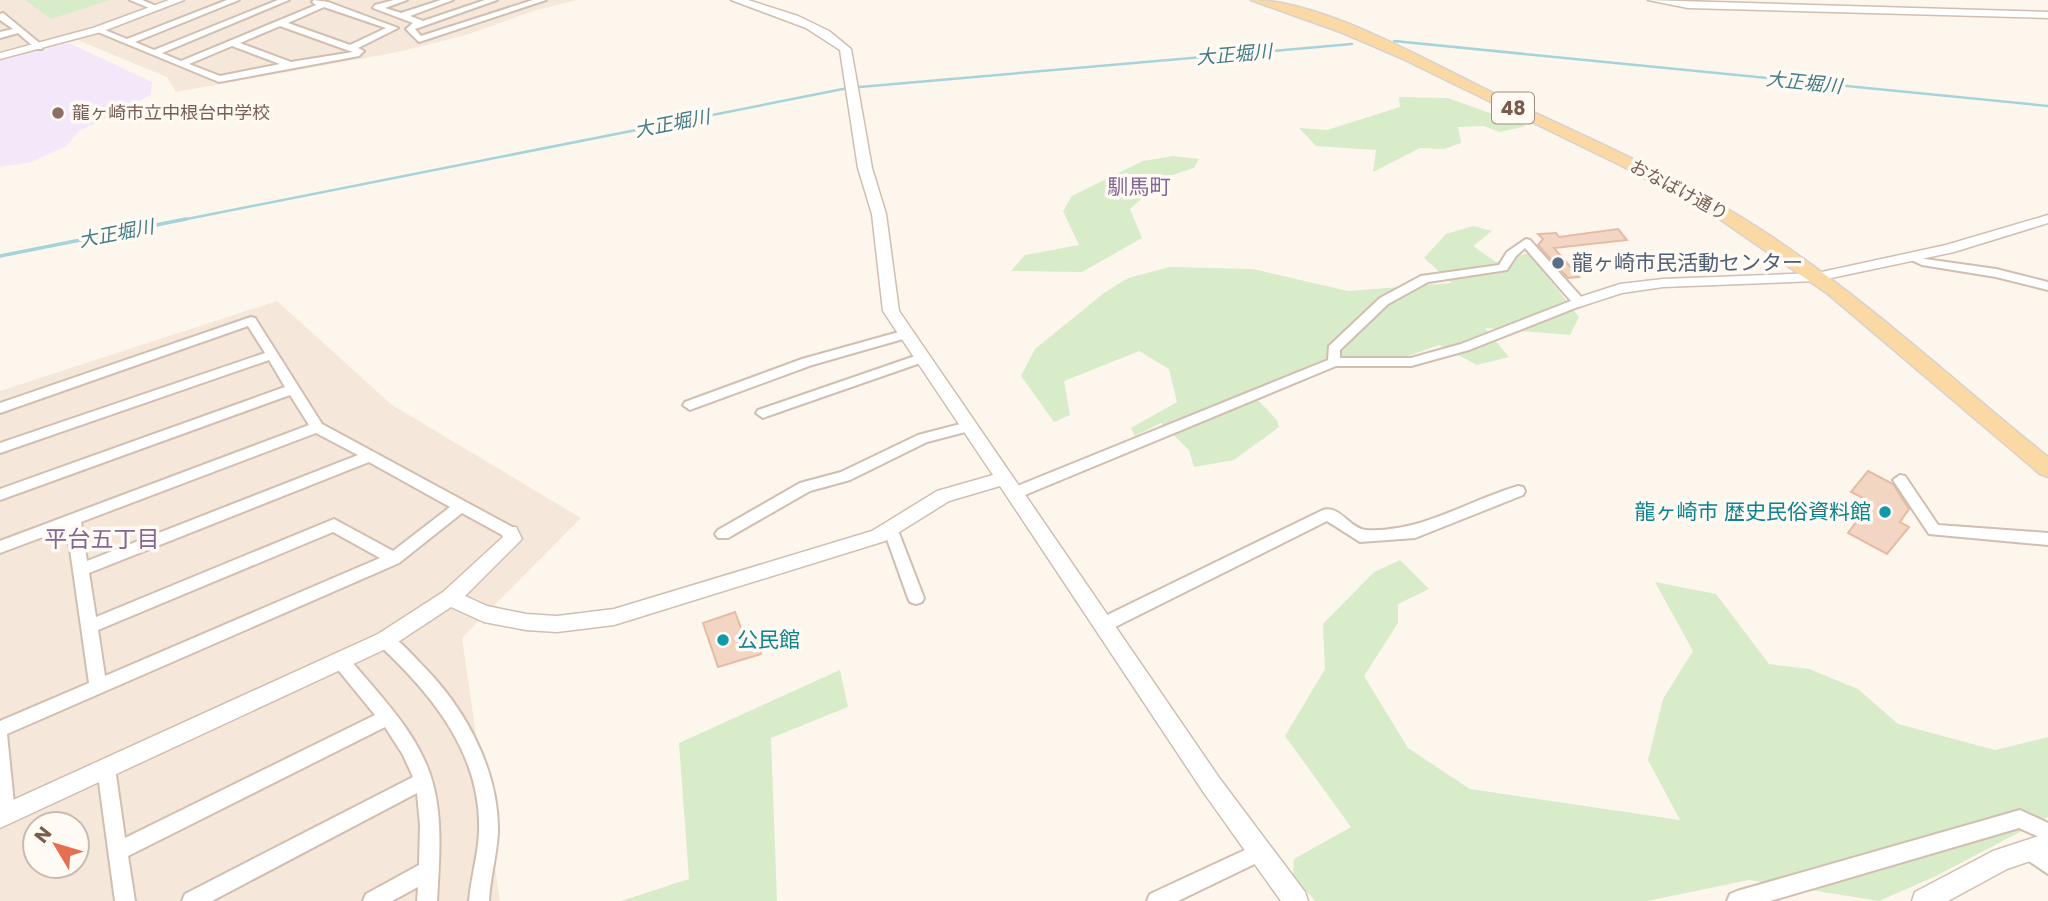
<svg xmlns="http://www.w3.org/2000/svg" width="2048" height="901" viewBox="0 0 2048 901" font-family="Poppins,'Noto Sans JP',sans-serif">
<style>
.residential{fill:#f5e8da;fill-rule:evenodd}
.education{fill:#f3e8fa}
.green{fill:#d8ecc9}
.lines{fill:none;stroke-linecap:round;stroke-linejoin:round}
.stream-far1{stroke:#a5d3da;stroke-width:2.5}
.stream{stroke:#a5d3da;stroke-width:3.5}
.building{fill:#f3d5c3;stroke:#e6bba3;stroke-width:2}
.minor-casing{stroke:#d1beb0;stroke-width:4}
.tertiary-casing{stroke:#d1beb0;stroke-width:3}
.primary-casing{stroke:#dad1cd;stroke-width:3}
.minor{fill:#fff;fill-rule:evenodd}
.tertiary{fill:#fff;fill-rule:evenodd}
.primary{fill:#fbd9a5;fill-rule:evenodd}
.education-dot{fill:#8d6e63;stroke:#fffaf3;stroke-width:2.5}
.service-dot{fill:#5c6f8a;stroke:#fffaf3;stroke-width:2.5}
.culture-dot{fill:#0f9aa8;stroke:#fffaf3;stroke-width:2.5}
.labels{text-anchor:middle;stroke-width:7;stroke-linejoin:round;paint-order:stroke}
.far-education-label{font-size:18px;fill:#785e54;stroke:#fffaf3;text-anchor:start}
.far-street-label{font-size:18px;fill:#7a5c4d;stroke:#fffaf3}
.far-water-label{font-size:19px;font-style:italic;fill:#437c86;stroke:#fffaf3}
.shield{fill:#fffaf3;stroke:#a28b7f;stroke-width:2}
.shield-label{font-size:19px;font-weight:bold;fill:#7a5c4d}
.far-quarter-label{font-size:21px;fill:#846695;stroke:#fffaf3}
.service-label{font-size:21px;fill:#4e5e75;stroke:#fffaf3;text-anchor:start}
.culture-label{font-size:21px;fill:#0d838f;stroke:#fffaf3;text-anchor:end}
.neighbourhood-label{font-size:23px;fill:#846695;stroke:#fffaf3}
</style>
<rect width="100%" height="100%" fill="#fdf6ec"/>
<g class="residential">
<path d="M 0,0 L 577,0 L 533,11 L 466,35 L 398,52 L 176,92 L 167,77 L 65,35 L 0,51 Z"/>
<path d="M 277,301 L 392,405 L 581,518 L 462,638 L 500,901 L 0,901 L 0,391 ZM 35,824 L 77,824 L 77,866 L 35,866 Z"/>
</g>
<path class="education" d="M 69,43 L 152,82 L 151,95 L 79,131 L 66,146 L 32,162 L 0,167 L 0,60 Z"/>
<g class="green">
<path d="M 25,0 L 110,0 L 51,19 Z"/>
<path d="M 1399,97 L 1448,98 L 1526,126 L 1500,132 L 1483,126 L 1458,127 L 1461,143 L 1444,149 L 1420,148 L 1373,172 L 1376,150 L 1316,146 L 1299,128 L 1327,130 L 1400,107 Z"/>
<path d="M 1173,156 L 1199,159 L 1194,168 L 1166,177 L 1130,209 L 1142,238 L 1082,272 L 1011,271 L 1025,255 L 1079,245 L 1063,211 L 1072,196 L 1108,178 L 1143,161 Z"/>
<path d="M 1473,226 L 1492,231 L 1473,246 L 1496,262 L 1529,253 L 1579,317 L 1570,335 L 1485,328 L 1509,357 L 1477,365 L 1439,345 L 1408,356 L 1330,358 L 1249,391 L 1277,420 L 1279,427 L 1234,460 L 1194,467 L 1189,450 L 1161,423 L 1135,436 L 1131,428 L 1177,402 L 1169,369 L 1139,351 L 1064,381 L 1070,415 L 1054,422 L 1021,376 L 1035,349 L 1104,293 L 1128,278 L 1170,267 L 1253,269 L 1348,291 L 1452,283 L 1424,258 L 1446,234 Z"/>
<path d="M 1400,560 L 1429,589 L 1398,604 L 1398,623 L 1364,676 L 1408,748 L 1470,789 L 1680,820 L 1648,760 L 1663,699 L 1693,651 L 1655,582 L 1716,594 L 1769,664 L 1809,669 L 1858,689 L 1898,724 L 1995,750 L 2048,737 L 2048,817 L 1936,876 L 1879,901 L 1749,880 L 1647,901 L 1315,901 L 1293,876 L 1294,859 L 1351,827 L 1285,736 L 1325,669 L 1323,624 L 1374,572 Z"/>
<path d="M 840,670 L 848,707 L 771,738 L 777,901 L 621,901 L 689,879 L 679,743 Z"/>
</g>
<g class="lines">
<g class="stream-far1">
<path d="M 1394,41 L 2048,106"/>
<path d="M 177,221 L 848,88 L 1352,44"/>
</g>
<path class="stream" d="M 0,256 L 186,219"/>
</g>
<g class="building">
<path d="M 1618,229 L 1627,240 L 1554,248 L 1579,277 L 1568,278 L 1538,245 L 1543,239 L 1538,234 L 1556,233 L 1559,237 Z"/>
<path d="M 1868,471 L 1893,484 L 1909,509 L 1900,522 L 1909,527 L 1887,554 L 1848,533 L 1871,502 L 1851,492 Z"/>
<path d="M 735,612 L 746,641 L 756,638 L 761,654 L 718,667 L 703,623 Z"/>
</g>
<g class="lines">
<defs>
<g id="minor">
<path d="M 130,0 L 142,0 L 161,8 L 154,10 Z"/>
<path d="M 227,0 L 239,0 L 135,42 L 154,50 L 278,0 L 289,0 L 162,53 L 181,61 L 316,5 L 312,2 L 314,0 L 328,2 L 398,28 L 358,48 L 364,51 L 359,56 L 219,82 L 93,30 L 100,28 L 127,39 ZM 324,7 L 386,28 L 350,45 L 288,23 ZM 280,26 L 347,50 L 353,52 L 291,62 L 240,43 ZM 232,46 L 280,64 L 220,76 L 189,64 Z"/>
<path d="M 394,0 L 407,0 L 385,8 L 401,13 L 441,0 L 453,0 L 410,16 L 423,21 L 485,0 L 497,0 L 415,29 L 421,36 L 533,0 L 546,0 L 419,42 L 406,29 L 413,23 L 373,8 L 375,5 Z"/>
<path d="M 3,13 L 42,45 L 42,49 L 36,49 L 18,33 L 0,38 L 0,32 L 13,29 L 0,20 L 0,14 Z"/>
<path d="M 1526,239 L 1530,240 L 1583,299 L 1585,302 L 1583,305 L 1469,350 L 1411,366 L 1336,366 L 1020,497 L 1010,497 L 1008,493 L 1010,489 L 1328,360 L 1329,346 L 1380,298 L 1421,276 L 1499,265 L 1507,252 ZM 1525,248 L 1571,301 L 1461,344 L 1411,358 L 1340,358 L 1340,350 L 1388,304 L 1428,282 L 1507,270 L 1516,256 Z"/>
<path d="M 1911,254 L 1925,259 L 1996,269 L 2048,282 L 2048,290 L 1996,277 L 1922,265 L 1905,257 Z"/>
<path d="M 251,317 L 255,318 L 322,424 L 514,528 L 517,532 L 514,536 L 504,536 L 462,513 L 399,563 L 7,734 L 15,814 L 13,820 L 6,823 L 0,820 L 0,721 L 89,683 L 67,528 L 0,553 L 0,541 L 309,425 L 290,395 L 0,500 L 0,489 L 285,387 L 269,360 L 0,453 L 0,443 L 265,353 L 248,326 L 0,413 L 0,403 ZM 316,433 L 358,455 L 87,561 L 81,522 ZM 369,462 L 450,507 L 393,551 L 334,519 L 96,617 L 89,573 ZM 333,532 L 380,558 L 105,676 L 98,630 Z"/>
<path d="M 906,330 L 912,334 L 910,337 L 812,365 L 695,408 L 690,410 L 683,405 L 685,402 L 802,359 Z"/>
<path d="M 921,354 L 926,355 L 927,358 L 926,361 L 768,416 L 763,418 L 756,413 L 758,410 Z"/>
<path d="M 968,422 L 973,424 L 975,427 L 973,430 L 927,442 L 850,480 L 810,491 L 728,538 L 718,538 L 715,534 L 718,530 L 800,483 L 841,472 L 918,435 Z"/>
<path d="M 1900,475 L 1905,476 L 1938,525 L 2048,533 L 2048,545 L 1929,534 L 1893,480 Z"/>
<path d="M 1518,486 L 1523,487 L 1525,491 L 1523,495 L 1415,538 L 1360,542 L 1327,521 L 1111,629 L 1105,631 L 1099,629 L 1097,624 L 1099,619 L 1323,510 C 1340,505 1350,529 1366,530 C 1421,533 1467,501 1518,486 Z"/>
<path d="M 890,522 L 895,524 L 897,528 L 924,598 L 922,602 L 916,604 L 910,602 L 908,598 L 883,528 L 885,524 Z"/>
<path d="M 385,633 C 400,639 414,657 425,668 C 466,710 499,771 498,832 C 497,855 490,878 489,901 L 469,901 C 471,878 478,855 479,832 C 482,755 432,694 379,645 L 377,640 L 379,635 Z"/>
<path d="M 341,654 L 347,656 C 379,695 420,734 433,784 C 443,821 439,863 437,901 L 417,901 L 418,887 L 392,901 L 363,901 L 366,894 L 419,865 L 420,825 L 417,793 L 212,901 L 182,901 L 185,894 L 413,777 L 403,755 L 385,727 L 128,856 L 135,901 L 115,901 L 97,768 L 100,762 L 106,760 L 112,762 L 115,768 L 125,838 L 375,715 L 335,666 L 333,661 L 335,656 Z"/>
<path d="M 2020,810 L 2048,823 L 2048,841 L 2019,828 L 1770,901 L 1727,901 L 1730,894 L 1737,891 Z"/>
<path d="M 2030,842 L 2048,853 L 2048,874 L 2023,857 L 2020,851 L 2023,845 Z"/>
<path d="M 1260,843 L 1267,846 L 1270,852 L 1267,858 L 1178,901 L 1147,901 L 1150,894 Z"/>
</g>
<g id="tertiary">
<path d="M 169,0 L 184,0 L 101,32 L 0,59 L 0,53 L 93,28 Z"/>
<path d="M 731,0 L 748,0 L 798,16 L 829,31 L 851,49 L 872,168 L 886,214 L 899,311 L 1220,779 L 1305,892 L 1308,901 L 1281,901 L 1204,793 L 1000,486 L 949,501 L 885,541 L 614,625 L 557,632 L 526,630 L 484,622 L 451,607 L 392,646 L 0,828 L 0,806 L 378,634 L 443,592 L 503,537 L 500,532 L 502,527 L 516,527 L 522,539 L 465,596 L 487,606 L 526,614 L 557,616 L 614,609 L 872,531 L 937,491 L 993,475 L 883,311 L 872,214 L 858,168 L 840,50 L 806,28 Z"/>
<path d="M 1648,0 L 2048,12 L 2048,18 L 1688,8 Z"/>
<path d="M 2048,215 L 2048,223 L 1954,252 L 1817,281 L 1663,287 L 1622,293 L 1579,307 L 1571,302 L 1574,299 L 1620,284 L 1663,279 L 1817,273 L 1946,245 Z"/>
<path d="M 2048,833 L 2048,855 L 2007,869 L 1948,901 L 1912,901 L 1915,892 L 1993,851 Z"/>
</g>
<path id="primary" d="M 1251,0 C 1318,0 1412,53 1473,83 C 1571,132 1674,172 1766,233 C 1866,299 1955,382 2048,457 L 2048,477 L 2040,474 L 1828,294 L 1721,220 L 1622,166 L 1401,58 L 1343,33 Z"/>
</defs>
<use href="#minor" class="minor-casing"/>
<use href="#tertiary" class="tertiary-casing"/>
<use href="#primary" class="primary-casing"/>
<use href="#minor" class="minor"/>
<use href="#tertiary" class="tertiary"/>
<use href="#primary" class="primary"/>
</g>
<circle class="education-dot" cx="58" cy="113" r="7"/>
<circle class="service-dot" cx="1558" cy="263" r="7"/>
<g class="culture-dot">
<circle cx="1885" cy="512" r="7"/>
<circle cx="723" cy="640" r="7"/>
</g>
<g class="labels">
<g class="far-education-label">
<text x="72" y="119">龍ヶ崎市立中根台中学校</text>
</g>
<g class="far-street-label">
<text transform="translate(1679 190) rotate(28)" y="6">おなばけ通り</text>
</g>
<g class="far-water-label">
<text transform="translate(1234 54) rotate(-5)" y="7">大正堀川</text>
<text transform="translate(1804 82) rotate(6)" y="7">大正堀川</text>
<text transform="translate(672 123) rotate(-11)" y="7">大正堀川</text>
<text transform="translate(116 233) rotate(-11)" y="7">大正堀川</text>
</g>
<rect class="shield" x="1492" y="92.5" width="42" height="31" rx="5"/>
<g class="shield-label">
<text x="1513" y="115">48</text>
</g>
<g class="far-quarter-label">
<text x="1139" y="194">馴馬町</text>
</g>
<g class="service-label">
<text x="1572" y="270">龍ヶ崎市民活動センター</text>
</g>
<g class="culture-label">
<text x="1871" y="519">龍ヶ崎市 歴史民俗資料館</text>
<text x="737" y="647" text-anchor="start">公民館</text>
</g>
<g class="neighbourhood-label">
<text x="102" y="547">平台五丁目</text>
</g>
</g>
<g transform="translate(56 845) rotate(308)"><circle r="33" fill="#fffaf3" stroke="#cabbb1" stroke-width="2"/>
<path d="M0-5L12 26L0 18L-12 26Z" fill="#e76f51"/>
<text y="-10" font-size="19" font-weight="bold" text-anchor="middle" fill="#7a5c4d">N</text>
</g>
</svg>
